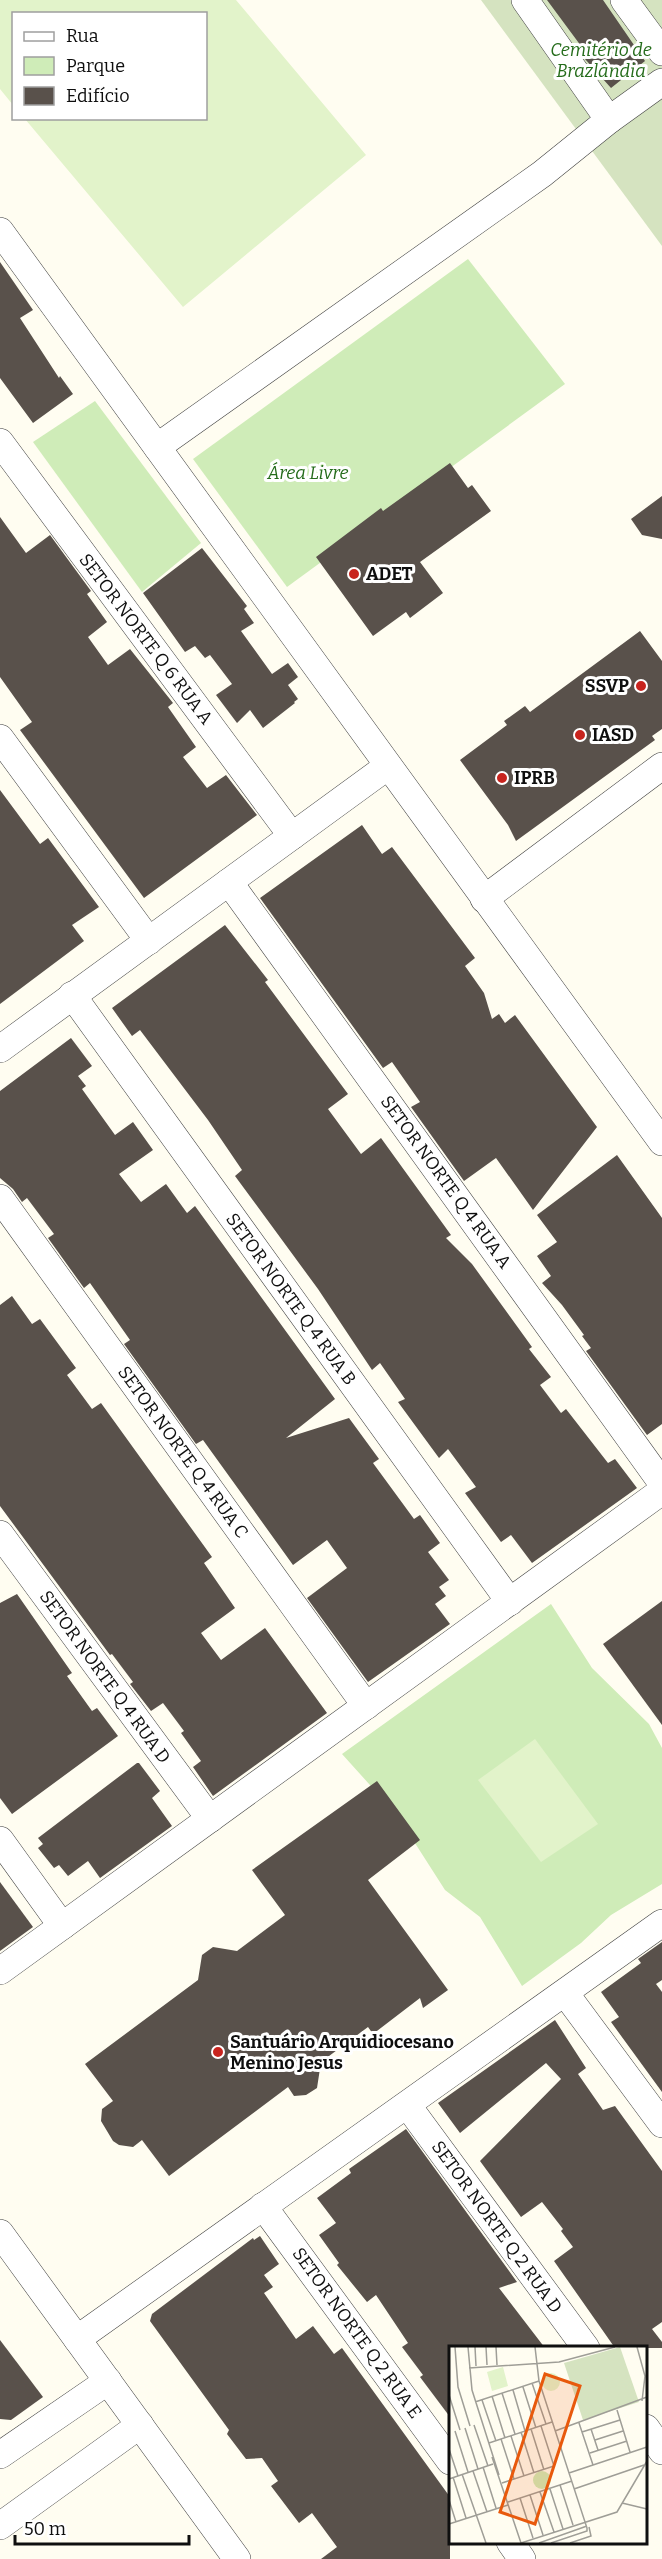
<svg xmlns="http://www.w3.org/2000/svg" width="662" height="2559" viewBox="0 0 662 2559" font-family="Bitter,serif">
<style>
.green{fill:#cfecb8}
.cemetery{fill:#d5e3c0}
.pitch{fill:#e2f3ca}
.building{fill:#59514b}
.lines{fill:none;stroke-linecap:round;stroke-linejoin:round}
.minor-casing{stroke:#424242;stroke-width:28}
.minor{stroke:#fff;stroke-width:27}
.poi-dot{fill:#c8241e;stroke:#fff;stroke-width:2}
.labels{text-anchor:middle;stroke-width:6;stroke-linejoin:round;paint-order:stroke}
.park-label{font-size:18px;font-style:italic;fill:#256c1b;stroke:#fff}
.poi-label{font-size:18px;font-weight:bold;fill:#0f0f0f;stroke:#fff;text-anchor:start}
.street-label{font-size:18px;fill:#0f0f0f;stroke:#fff}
.inset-road{fill:none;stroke:#9f9e97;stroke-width:1.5}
.view{fill:#e8590c;fill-opacity:0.15;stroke:#e8590c;stroke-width:3}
.inset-edge{fill:none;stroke:#0f0f0f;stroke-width:3}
</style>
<rect width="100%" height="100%" fill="#fffdf1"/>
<g class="green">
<path d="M 468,259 L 565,384 L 287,587 L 193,459 Z"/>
<path d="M 95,401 L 201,543 L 142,592 L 33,442 Z"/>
<path d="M 551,1604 L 592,1668 L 649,1724 L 662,1748 L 662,1884 L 611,1915 L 581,1943 L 522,1986 L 480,1917 L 445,1890 L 397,1815 L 342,1754 Z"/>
</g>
<path class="cemetery" d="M 481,0 L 662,0 L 662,246 Z"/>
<g class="pitch">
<path d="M 0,0 L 236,0 L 366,155 L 183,307 L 25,119 L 206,118 L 206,14 L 14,14 L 13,105 L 0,89 Z"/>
<path d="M 535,1739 L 598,1824 L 541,1862 L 478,1780 Z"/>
</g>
<g class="building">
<path d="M 547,0 L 603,0 L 645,61 L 611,88 L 585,59 L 582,52 L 584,50 Z"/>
<path d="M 0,262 L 33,310 L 20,318 L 59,378 L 60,376 L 73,394 L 33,423 L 0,378 Z"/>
<path d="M 450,463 L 468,488 L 472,485 L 491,511 L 420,562 L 443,593 L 410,618 L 406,612 L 373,636 L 316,557 L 381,508 L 383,511 Z"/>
<path d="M 662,496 L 662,539 L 642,535 L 631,519 Z"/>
<path d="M 0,517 L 26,553 L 50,535 L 91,591 L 87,594 L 107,622 L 88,637 L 108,665 L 130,649 L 173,703 L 168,707 L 196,747 L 183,757 L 207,788 L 226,775 L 257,815 L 144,898 L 20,730 L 32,722 L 0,677 Z"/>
<path d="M 202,548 L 247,606 L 244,609 L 254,623 L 241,631 L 272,674 L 288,663 L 298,677 L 288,685 L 298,699 L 294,702 L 295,703 L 263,728 L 250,710 L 237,723 L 216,695 L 232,684 L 210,655 L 205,658 L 195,646 L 185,652 L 143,593 Z"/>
<path d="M 640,631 L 662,661 L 662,729 L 652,736 L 655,740 L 516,841 L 508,825 L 460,760 L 507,725 L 504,721 L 525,706 L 530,712 Z"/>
<path d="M 0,790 L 40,844 L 48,838 L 99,907 L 72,925 L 84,941 L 0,1004 Z"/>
<path d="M 362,825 L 382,854 L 392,847 L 475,958 L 465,966 L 484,993 L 492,1019 L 499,1014 L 505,1023 L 515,1015 L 597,1127 L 533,1210 L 496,1158 L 464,1181 L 411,1107 L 420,1102 L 392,1062 L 383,1068 L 260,898 Z"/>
<path d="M 225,925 L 268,980 L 265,982 L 348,1094 L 328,1109 L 361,1154 L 381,1138 L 451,1235 L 446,1238 L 472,1264 L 532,1347 L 529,1349 L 551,1377 L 540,1385 L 561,1413 L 566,1409 L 608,1463 L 615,1459 L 637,1488 L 532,1563 L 511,1535 L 501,1542 L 465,1493 L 476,1487 L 448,1449 L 439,1458 L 398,1402 L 405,1399 L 380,1363 L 372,1370 L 318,1289 L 235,1176 L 242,1170 L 208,1120 L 140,1030 L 132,1036 L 112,1008 Z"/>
<path d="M 71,1038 L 92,1066 L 78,1076 L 86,1086 L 82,1089 L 115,1135 L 133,1122 L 153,1150 L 119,1174 L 141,1202 L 166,1184 L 187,1213 L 195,1206 L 335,1399 L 286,1438 L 349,1418 L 379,1459 L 373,1463 L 414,1519 L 420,1515 L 440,1543 L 428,1552 L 449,1580 L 439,1587 L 446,1596 L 435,1604 L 450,1624 L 368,1682 L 307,1598 L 347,1568 L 327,1540 L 293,1565 L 203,1440 L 196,1444 L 124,1344 L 130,1340 L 90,1283 L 84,1288 L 48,1238 L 54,1234 L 27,1198 L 22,1202 L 13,1189 L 0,1178 L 0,1091 Z"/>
<path d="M 617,1155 L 662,1218 L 662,1424 L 647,1435 L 586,1351 L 591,1348 L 582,1336 L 584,1335 L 562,1305 L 542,1283 L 551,1276 L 537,1256 L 557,1242 L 537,1215 Z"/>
<path d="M 12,1296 L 32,1324 L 40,1319 L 76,1368 L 67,1375 L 92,1409 L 101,1403 L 212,1557 L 204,1563 L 235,1608 L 201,1633 L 221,1660 L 265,1628 L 327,1713 L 213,1796 L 193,1767 L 201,1761 L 181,1733 L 184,1731 L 163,1703 L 151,1711 L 130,1684 L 133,1682 L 112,1654 L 110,1655 L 0,1506 L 0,1305 Z"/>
<path d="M 17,1594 L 72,1673 L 67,1676 L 92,1711 L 97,1708 L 118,1736 L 12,1814 L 0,1798 L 0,1603 Z"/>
<path d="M 662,1601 L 662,1725 L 603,1644 Z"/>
<path d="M 137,1763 L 139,1763 L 160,1791 L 152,1798 L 172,1826 L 100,1878 L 88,1861 L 68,1876 L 59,1865 L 54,1868 L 38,1848 L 43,1844 L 38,1838 Z"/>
<path d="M 377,1781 L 420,1840 L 368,1880 L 448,1990 L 423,2008 L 420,1998 L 373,2034 L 368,2027 L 321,2062 L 317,2088 L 306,2095 L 294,2096 L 288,2087 L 169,2176 L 142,2140 L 133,2147 L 119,2145 L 113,2141 L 101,2121 L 102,2109 L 113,2101 L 85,2064 L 198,1980 L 202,1955 L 213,1947 L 237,1951 L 285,1915 L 252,1870 Z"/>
<path d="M 0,1882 L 33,1927 L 0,1951 Z"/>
<path d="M 662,1942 L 662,1980 L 656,1984 L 662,1992 L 662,2092 L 611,2022 L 619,2017 L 601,1992 L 641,1963 L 638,1959 Z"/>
<path d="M 555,2020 L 586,2068 L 578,2074 L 603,2110 L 615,2106 L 662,2171 L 662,2322 L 652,2329 L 662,2342 L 662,2348 L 615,2348 L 554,2261 L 573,2247 L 561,2231 L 563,2229 L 542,2202 L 521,2217 L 480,2161 L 561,2079 L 546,2063 L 460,2133 L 438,2103 Z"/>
<path d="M 406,2129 L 517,2282 L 499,2288 L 545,2348 L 450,2348 L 450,2417 L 420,2377 L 423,2375 L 402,2347 L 408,2343 L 376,2295 L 367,2302 L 337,2265 L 339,2263 L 319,2235 L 336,2223 L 317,2198 L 351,2173 L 349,2169 Z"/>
<path d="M 260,2236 L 279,2264 L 264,2275 L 273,2287 L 264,2293 L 296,2339 L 313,2326 L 334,2354 L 342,2348 L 450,2497 L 450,2559 L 321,2559 L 337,2547 L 312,2513 L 299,2523 L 271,2486 L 278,2481 L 262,2458 L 246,2459 L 227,2434 L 229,2430 L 150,2321 L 152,2314 L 253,2238 L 254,2240 Z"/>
<path d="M 0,2340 L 43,2397 L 11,2420 L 0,2419 Z"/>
</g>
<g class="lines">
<defs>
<g id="minor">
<path d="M 525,0 L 609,120"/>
<path d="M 624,0 L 662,52"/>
<path d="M 0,231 L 662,1142"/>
<path d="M 0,442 L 292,836"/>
<path d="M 157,447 L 542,174 L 609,120 L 662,82"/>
<path d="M 0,738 L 149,941"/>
<path d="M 229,882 L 662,1483"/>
<path d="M 484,899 L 662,766"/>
<path d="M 72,995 L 510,1602"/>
<path d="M 0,1049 L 388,766"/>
<path d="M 0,1198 L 366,1706"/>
<path d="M 0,1534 L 210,1819"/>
<path d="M 0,1840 L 62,1926"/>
<path d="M 0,1971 L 662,1491"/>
<path d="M 565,1993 L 662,2124"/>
<path d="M 408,2106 L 586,2348"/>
<path d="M 263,2206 L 450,2461"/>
<path d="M 0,2233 L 237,2559"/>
<path d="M 77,2339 L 662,1923"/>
<path d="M 646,2428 L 662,2451"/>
<path d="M 0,2455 L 108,2381"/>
<path d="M 0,2526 L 140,2425"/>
<path d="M 510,2542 L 522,2559"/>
</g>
</defs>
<use href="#minor" class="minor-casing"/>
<use href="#minor" class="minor"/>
</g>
<g class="poi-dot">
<circle cx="354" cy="574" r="6"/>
<circle cx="641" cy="686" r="6"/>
<circle cx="580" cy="735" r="6"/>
<circle cx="502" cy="778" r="6"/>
<circle cx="218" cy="2052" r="6"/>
</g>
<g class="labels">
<g class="park-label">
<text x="601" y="56">Cemitério de<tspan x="601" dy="21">Brazlândia</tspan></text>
<text x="308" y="479">Área Livre</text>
</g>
<g class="poi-label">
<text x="366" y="580">ADET</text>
<text x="629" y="692" text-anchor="end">SSVP</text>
<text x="592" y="741">IASD</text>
<text x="514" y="784">IPRB</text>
<text x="230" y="2048">Santuário Arquidiocesano<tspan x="230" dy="21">Menino Jesus</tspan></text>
</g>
<g class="street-label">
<text transform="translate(146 639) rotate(53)" y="6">SETOR NORTE Q 6 RUA A</text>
<text transform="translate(446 1182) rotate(54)" y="6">SETOR NORTE Q 4 RUA A</text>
<text transform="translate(291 1299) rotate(54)" y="6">SETOR NORTE Q 4 RUA B</text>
<text transform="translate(183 1452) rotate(54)" y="6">SETOR NORTE Q 4 RUA C</text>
<text transform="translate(105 1677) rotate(54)" y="6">SETOR NORTE Q 4 RUA D</text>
<text transform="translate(497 2227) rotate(54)" y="6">SETOR NORTE Q 2 RUA D</text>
<text transform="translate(357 2333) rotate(54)" y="6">SETOR NORTE Q 2 RUA E</text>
</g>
</g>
<g transform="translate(449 2346)">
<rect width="198" height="198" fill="#fffdf1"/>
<path d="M84 134a9 9 0 1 1 18 0a9 9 0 1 1-18 0Z" fill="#cfecb8"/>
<path d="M 171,1 L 190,56 L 134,74 L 115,17 Z" fill="#d5e3c0"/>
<path d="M 54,21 L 59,40 L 43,45 L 38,26 ZM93 36a9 9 0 1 1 18 0a9 9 0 1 1-18 0Z" fill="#e2f3ca"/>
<path class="inset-road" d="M 6,1 L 9,41 L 21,80M 19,1 L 23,44 L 50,129M 26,1 L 27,20M 37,1 L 38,19M 47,1 L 48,19M 86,1 L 90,35 L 138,182 L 138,185 L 102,197M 188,1 L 196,30 L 193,55M 20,22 L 110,16 L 166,1M 83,37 L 97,78M 74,41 L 87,82M 64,44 L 76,85M 53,47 L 66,88M 0,49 L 11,84M 43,50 L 56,92M 33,54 L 47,95M 26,56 L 90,35M 168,64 L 181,106M 130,77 L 144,119M 25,79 L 39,120M 16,82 L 29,123M 82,83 L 95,124M 142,83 L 149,104M 6,85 L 19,126M 106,85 L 198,51M 72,86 L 85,127M 133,86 L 171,74M 62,90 L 75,130M 52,93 L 65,133M 146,94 L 174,85M 40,97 L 103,76M 0,103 L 9,130M 141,107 L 178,95M 43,111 L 72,197M 34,121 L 47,162M 24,125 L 38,166M 120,127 L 198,101M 13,128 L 37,197M 4,131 L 17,172M 0,133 L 44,118M 53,137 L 105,120 L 92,80M 111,139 L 124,179M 101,143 L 114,183M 125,143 L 195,119M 91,146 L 105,186M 81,149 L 94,189M 71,152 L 84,192M 0,154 L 7,176M 59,156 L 123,135M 173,157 L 198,163M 0,178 L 59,159M 72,197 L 168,166 L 198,115M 90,197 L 138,180M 121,197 L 142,190 L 140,181"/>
<path class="view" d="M 96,28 L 131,40 L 86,178 L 51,166 Z"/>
<rect width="198" height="198" class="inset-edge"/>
</g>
<rect x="12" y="12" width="195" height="108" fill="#ffffff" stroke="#9f9f9f" stroke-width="1.5"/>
<rect x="24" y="32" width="30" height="9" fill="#ffffff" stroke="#9f9f9f" stroke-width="1.5"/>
<text x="66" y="42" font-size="18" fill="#0f0f0f">Rua</text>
<rect x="24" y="57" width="30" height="18" fill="#cfecb8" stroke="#9f9f9f" stroke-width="1.5"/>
<text x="66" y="72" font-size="18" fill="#0f0f0f">Parque</text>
<rect x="24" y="87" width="30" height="18" fill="#59514b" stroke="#9f9f9f" stroke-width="1.5"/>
<text x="66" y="102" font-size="18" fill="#0f0f0f">Edifício</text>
<path d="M15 2535v9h174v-9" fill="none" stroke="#0f0f0f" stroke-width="3"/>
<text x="24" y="2535" font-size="18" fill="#0f0f0f" stroke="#ffffff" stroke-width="4.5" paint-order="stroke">50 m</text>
</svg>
